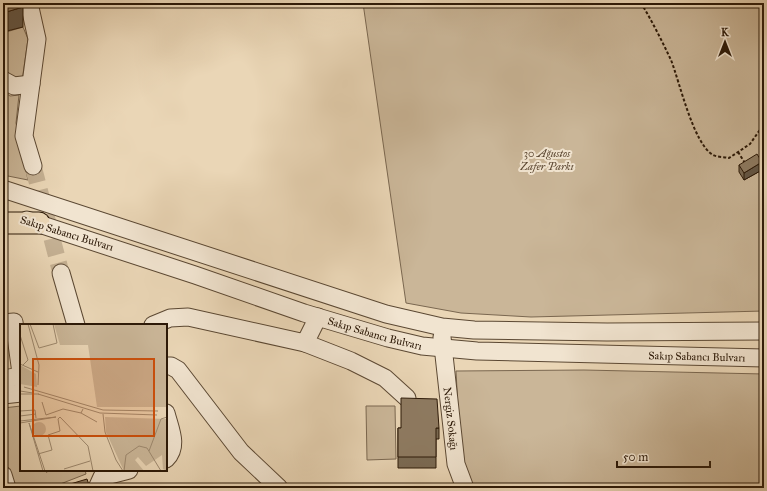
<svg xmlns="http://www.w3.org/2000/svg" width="767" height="491" viewBox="0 0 767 491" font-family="'IM FELL Great Primer',serif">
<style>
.green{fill:#cab698;stroke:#7a6750}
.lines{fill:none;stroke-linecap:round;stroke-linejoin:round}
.minor-tunnel{stroke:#c4b093;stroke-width:17;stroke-dasharray:17 8;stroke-linecap:butt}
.minor-casing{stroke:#5b4833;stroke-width:19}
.major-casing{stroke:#2b1807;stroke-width:23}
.path{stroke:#2b1807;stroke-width:2;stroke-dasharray:3 2;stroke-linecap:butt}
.minor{stroke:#f1e4d0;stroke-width:17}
.major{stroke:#ead6b6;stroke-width:21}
.wall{fill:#7a6a54;stroke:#2b1807}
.shaded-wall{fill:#635645;stroke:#2b1807}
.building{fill:#8e7b62;stroke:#2b1807}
.labels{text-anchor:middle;stroke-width:4;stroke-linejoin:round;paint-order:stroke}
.park-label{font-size:11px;font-style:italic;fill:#5b4732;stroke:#f1e4d0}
.street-label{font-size:11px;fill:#2b1807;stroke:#f1e4d0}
.inset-road{fill:none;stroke:#9e8a70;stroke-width:1}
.view{fill:#cc4f0b;fill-opacity:0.15;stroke:#cc4f0b;stroke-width:2}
.inset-edge{fill:none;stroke:#2b1807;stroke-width:2}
</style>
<rect width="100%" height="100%" fill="#ead6b6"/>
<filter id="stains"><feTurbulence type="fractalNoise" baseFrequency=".005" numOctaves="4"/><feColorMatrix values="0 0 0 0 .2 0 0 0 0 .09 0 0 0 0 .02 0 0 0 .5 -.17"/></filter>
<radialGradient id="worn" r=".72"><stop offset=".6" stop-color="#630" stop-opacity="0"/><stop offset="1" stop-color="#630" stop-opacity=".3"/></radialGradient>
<g class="green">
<path d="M 363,3 L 764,3 L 764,311 L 531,317 L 461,313 L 406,303 Z"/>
<path d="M 23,27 L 28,39 L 22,81 L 3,79 L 3,33 Z"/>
<path d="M 3,91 L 10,96 L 19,95 L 16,123 L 28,180 L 3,175 Z"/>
<path d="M 584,370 L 764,374 L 764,488 L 470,488 L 461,464 L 456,371 Z"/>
<path d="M 21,406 L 21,470 L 85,470 L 86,474 L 50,488 L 13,488 L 3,458 L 3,408 Z"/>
<path d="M 366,406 L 395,406 L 396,459 L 367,460 Z"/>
</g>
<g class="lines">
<path class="minor-tunnel" d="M 33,166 L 61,273"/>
<defs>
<g id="minor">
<path d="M 29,3 L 37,39 L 24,136 L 33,166"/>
<path d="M 3,80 L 14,86 L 31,84"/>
<path d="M 3,189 L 386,314 L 442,327 L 474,330 L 607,332 L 764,331"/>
<path id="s1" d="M 27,220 L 195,275 L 304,313 L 388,338 L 422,346 L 477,351 L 764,358"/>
<path d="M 61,273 L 76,325"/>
<path d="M 3,323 L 14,322 L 21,373"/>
<path d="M 153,325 L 170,318 L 188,317 L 305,343 L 318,317"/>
<path id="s2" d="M 442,337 L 456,464 L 465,488"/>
<path d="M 305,343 L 351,361 L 385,378 L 407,398"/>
<path d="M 166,366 L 171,366 L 178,370 L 241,452 L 279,488"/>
<path d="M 3,379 L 21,376"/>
<path d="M 3,395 L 21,393"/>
<path d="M 166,413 C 170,429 179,446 166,459"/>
<path d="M 3,475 L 7,488"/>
<path d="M 97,488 L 102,477 L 129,470"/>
</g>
<path id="major" d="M 3,223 L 39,223"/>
</defs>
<use href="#minor" class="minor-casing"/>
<use href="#major" class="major-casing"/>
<g class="path">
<path d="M 641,3 C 652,21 662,41 671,60 C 680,83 693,143 713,155 C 717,157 724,157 729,158 L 750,144 L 764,124"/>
<path d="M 738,152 L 745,163"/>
</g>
<use href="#minor" class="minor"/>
<use href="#major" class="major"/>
</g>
<g class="wall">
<path d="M 739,165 L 762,170 L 744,180 L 739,172 Z"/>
<path d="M 398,428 L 439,428 L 439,439 L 436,439 L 436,468 L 398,468 Z"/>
</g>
<g class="shaded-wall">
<path d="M 23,7 L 23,27 L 3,32 L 3,13 Z"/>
<path d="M 762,162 L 762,170 L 744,180 L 744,173 Z"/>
<path d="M 46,470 L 53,470 L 46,472 Z"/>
</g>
<g class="building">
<path d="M 3,3 L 22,3 L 23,7 L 3,13 Z"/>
<path d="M 757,154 L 762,162 L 744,173 L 739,165 Z"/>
<path d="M 401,398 L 437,399 L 439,428 L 436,428 L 436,457 L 398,457 L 398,428 L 401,428 Z"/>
<path d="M 87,479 L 90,488 L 57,488 Z"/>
</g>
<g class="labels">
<g class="park-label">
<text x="547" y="157">30 Ağustos<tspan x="547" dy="13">Zafer Parkı</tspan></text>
</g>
<g class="street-label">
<text transform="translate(67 233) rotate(17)" y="4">Sakıp Sabancı Bulvarı</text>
<text dy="4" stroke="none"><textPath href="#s1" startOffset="366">Sakıp Sabancı Bulvarı</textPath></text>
<text dy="4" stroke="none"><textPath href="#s1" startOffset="690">Sakıp Sabancı Bulvarı</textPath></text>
<text dy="4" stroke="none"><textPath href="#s2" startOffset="82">Nergiz Sokağı</textPath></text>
</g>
</g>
<g transform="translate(20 324)">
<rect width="147" height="147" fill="#ead6b6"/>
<path d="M 34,0 L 147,0 L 147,83 L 77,83 L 68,21 L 40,21 ZM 0,41 L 16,50 L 17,63 L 0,60 ZM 85,93 L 147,95 L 147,147 L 143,145 L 142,131 L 126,142 L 118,133 L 115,136 L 124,147 L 104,147 L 86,108 ZM12 105a7 7 0 1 1 14 0a7 7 0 1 1-14 0Z" fill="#cab698"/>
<path class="inset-road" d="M 8,0 L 19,41 L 18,61M 10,0 L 19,24 L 37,19 L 33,0M 0,11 L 8,36 L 3,41M 0,40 L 18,48M 4,63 L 83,86 L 138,87M 0,67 L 13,69M 0,70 L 19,70M 18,70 L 80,89 L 137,91M 22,78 L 26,91M 0,87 L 15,86 L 16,94M 61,89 L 77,98M 83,90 L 85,108 L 96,136 L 103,147M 26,91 L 43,85 L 61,89 L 63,85M 0,92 L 16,90M 0,97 L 36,93 L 0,99M 129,127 L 141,95 L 147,93M 18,130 L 32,126 L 28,111 L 40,107 L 38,95 L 40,93 L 68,122 L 73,147M 44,145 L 70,137M 23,147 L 9,99 L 25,147M 104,147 L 106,131 L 119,122 L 127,124 L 141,147"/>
<path class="view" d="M 13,35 L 134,35 L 134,112 L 13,112 Z"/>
<rect width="147" height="147" class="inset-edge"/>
</g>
<rect width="767" height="491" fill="none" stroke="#ead6b6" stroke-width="16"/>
<rect x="4" y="4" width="759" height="483" fill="none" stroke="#2b1807" stroke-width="2"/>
<rect x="8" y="8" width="751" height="475" fill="none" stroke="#2b1807"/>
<g transform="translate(725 42)" stroke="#f1e4d0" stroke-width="3" paint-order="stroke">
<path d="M0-3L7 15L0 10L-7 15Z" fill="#2b1807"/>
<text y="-6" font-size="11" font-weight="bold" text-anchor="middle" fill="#2b1807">K</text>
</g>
<path d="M617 461v6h93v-6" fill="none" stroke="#2b1807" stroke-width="2"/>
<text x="623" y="461" font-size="12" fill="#2b1807" stroke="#f1e4d0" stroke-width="3" paint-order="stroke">50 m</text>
<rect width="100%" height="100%" filter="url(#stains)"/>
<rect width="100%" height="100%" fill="url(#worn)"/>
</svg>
